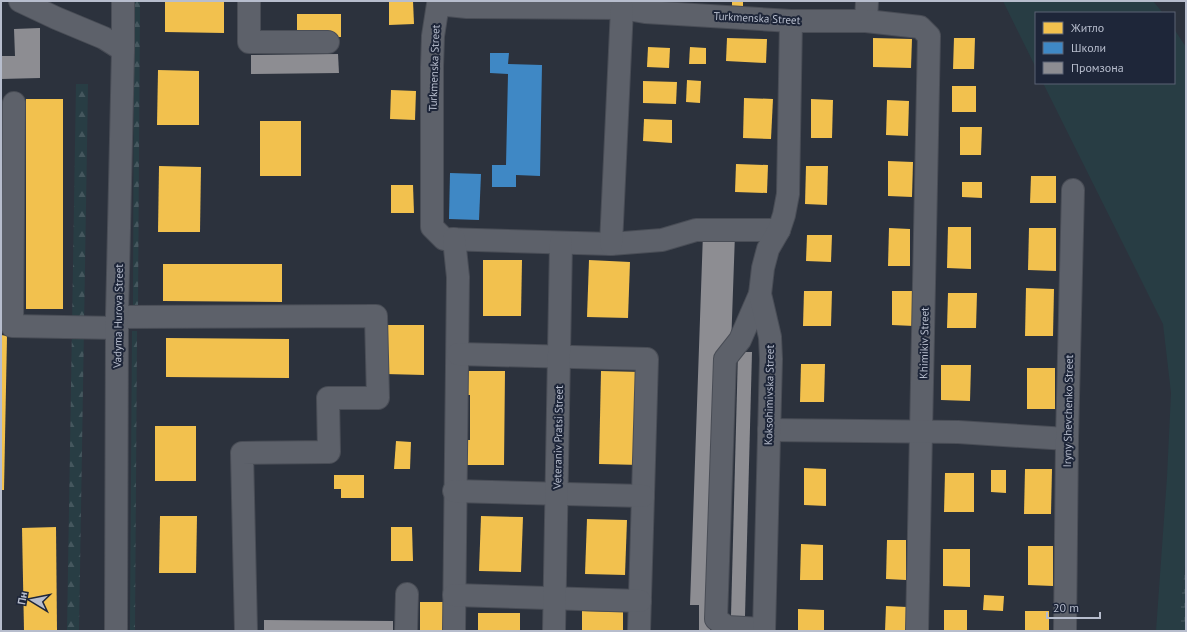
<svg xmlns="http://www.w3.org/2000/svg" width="1187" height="632" viewBox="0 0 1187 632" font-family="'PT Sans',sans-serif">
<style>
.grass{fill:#283d44}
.forest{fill:url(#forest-firs)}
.wetland{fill:url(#wetland-marsh)}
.homes{fill:#f2c14e}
.schools{fill:#3f88c5}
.industry{fill:#8d8d92}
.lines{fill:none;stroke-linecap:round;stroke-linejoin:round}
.minor-casing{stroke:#494d56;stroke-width:24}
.minor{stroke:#5d616a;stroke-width:22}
.labels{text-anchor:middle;stroke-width:4;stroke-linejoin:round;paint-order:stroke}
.street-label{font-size:11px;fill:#b7bdcd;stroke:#1e2639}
</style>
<defs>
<pattern id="forest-firs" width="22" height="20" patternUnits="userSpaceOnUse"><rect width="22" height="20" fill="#283d44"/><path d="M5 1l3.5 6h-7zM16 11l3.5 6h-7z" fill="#45575e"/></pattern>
<pattern id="wetland-marsh" width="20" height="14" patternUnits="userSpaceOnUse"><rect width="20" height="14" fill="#283d44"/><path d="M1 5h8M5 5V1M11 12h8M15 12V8" fill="none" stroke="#45575e"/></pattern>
</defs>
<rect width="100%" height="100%" fill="#2c323d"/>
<g class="grass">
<path d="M 1003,1 L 1153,1 L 1163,13 L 1036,13 L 1036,68 Z"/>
<path d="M 1174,29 L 1186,47 L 1186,557 L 1181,603 L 1181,631 L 1156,631 L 1167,477 L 1171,393 L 1163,324 L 1043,83 L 1174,83 Z"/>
</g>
<g class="forest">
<path d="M 134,1 L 140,1 L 138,309 L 133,309 Z"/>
<path d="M 76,84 L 88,84 L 79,631 L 67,631 Z"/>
<path d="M 132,331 L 137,331 L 135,631 L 130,631 Z"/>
</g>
<path class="wetland" d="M 1186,557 L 1186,631 L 1181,631 L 1181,603 Z"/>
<g class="homes">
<path d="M 165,1 L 224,1 L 224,33 L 165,32 Z"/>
<path d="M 389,1 L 413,1 L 414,24 L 389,25 Z"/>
<rect x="732" y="1" width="11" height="5"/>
<rect x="297" y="14" width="44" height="23"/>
<path d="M 727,38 L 767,39 L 766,63 L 726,61 Z"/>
<path d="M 873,38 L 912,39 L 911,68 L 873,67 Z"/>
<path d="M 954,38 L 975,38 L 974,69 L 953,69 Z"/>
<path d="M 648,47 L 670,48 L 669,68 L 647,67 Z"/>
<path d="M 690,47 L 706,48 L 706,64 L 689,64 Z"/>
<path d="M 158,70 L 199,71 L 199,125 L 157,125 Z"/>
<path d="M 687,80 L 701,81 L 700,103 L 686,102 Z"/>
<path d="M 643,81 L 677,82 L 676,104 L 643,103 Z"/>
<rect x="952" y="86" width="24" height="26"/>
<path d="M 391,90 L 416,91 L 415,120 L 390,119 Z"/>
<path d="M 744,98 L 773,99 L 771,139 L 743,138 Z"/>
<rect x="26" y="99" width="37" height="210"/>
<path d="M 811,99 L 833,100 L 832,138 L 811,138 Z"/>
<path d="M 887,100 L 909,101 L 908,136 L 886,135 Z"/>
<path d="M 644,119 L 672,120 L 672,143 L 643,141 Z"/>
<rect x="260" y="121" width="41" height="55"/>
<path d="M 960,127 L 982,127 L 981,155 L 960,155 Z"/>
<path d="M 888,161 L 913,162 L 912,197 L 888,196 Z"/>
<path d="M 736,164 L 768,165 L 767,193 L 735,192 Z"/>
<path d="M 159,166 L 201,167 L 200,232 L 158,232 Z"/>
<path d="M 806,166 L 828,166 L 827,205 L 805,204 Z"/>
<path d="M 1031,176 L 1056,176 L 1056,203 L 1030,203 Z"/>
<path d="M 962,182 L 982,182 L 982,198 L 962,197 Z"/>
<path d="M 391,185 L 413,185 L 414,213 L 391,213 Z"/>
<path d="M 948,227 L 971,227 L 971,269 L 947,268 Z"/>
<path d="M 889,228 L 910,229 L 910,266 L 888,266 Z"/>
<path d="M 1029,228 L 1056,228 L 1056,271 L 1028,270 Z"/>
<path d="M 807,235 L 832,235 L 831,262 L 806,261 Z"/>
<path d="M 483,260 L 522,260 L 521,316 L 483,316 Z"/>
<path d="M 589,260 L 630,262 L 628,318 L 587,317 Z"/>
<path d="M 163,264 L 282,264 L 282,302 L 163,301 Z"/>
<path d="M 1026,288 L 1054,289 L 1053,336 L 1025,336 Z"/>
<path d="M 804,291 L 832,291 L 831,326 L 803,326 Z"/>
<path d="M 892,291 L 914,291 L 914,326 L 892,325 Z"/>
<path d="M 948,293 L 977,293 L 976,328 L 947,328 Z"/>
<path d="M 386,325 L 424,325 L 424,375 L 385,374 Z"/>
<path d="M 1,335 L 7,336 L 4,490 L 1,490 Z"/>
<path d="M 166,338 L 289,339 L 289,378 L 166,377 Z"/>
<path d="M 801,364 L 825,364 L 824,402 L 800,402 Z"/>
<path d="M 941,365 L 971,365 L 970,401 L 941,400 Z"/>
<rect x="1027" y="368" width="28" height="41"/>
<path d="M 467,371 L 505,371 L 504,465 L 466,465 L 466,440 L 470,440 L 470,395 L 467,395 Z"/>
<path d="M 601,371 L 642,372 L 640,465 L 599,464 Z"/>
<rect x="155" y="426" width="41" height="55"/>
<path d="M 396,441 L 411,442 L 410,469 L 394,469 Z"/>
<path d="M 804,468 L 826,469 L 826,506 L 804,505 Z"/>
<path d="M 1025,469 L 1052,469 L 1051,514 L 1024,514 Z"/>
<path d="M 991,470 L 1006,470 L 1006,493 L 991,492 Z"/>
<path d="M 945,473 L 974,473 L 974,512 L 944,512 Z"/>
<path d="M 334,475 L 364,475 L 364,498 L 341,498 L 341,489 L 334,489 Z"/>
<path d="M 160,516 L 197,516 L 196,573 L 159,573 Z"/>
<path d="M 481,516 L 523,517 L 521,572 L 479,571 Z"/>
<path d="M 587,519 L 627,520 L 625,575 L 585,574 Z"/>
<path d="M 56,527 L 57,631 L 24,631 L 22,528 Z"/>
<path d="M 391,527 L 412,527 L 413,561 L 391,561 Z"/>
<path d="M 887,540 L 906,540 L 906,580 L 886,579 Z"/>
<path d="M 801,544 L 823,545 L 823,580 L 800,580 Z"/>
<path d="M 1028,546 L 1053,546 L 1053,586 L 1028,585 Z"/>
<path d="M 943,549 L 970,549 L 970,587 L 943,586 Z"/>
<path d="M 984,595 L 1004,596 L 1003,611 L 983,610 Z"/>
<rect x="420" y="602" width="24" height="29"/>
<path d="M 886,606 L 907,607 L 907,631 L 885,631 Z"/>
<path d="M 798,609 L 824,610 L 824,631 L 798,631 Z"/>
<rect x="944" y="610" width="23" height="21"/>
<path d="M 582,611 L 623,612 L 623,631 L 582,631 Z"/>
<rect x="1025" y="611" width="24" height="20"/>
<rect x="478" y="613" width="42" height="18"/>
</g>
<g class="schools">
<path d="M 490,53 L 509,53 L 508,64 L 542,65 L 540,176 L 516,175 L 516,187 L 492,187 L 492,165 L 506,165 L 508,74 L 490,73 Z"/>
<path d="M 450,173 L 481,174 L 479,220 L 449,219 Z"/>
</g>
<g class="industry">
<path d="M 40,28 L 40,78 L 1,79 L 1,56 L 15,56 L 14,29 Z"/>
<path d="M 338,54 L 339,73 L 251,74 L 251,55 Z"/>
<path d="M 703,233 L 735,234 L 731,347 L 721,347 L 710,631 L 699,631 L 699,605 L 690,605 Z"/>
<path d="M 738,352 L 752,352 L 745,616 L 731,616 Z"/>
<path d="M 264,620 L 393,621 L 393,631 L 264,631 Z"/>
</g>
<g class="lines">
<defs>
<g id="minor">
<path d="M 20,1 L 56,18 L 104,38 L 123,50"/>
<path d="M 249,1 L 249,42 L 328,42"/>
<path d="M 866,21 L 867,1"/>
<path d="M 14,103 L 12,326 L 117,328"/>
<path d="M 779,230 L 696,230 L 662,240 L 611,244 L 444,239 L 432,227 L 432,67 L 433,36 L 438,4 L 467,7 L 622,8 L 645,12 L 791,21 L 866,21 L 920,27 L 929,36 L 917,631"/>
<path d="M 454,239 L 458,277 L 454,631"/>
<path d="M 611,244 L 622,8"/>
<path d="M 760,294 L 740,340 L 725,359 L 716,619 L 727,627 L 764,629"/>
<path d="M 117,317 L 376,316 L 378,398 L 328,398 L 329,452 L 242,453 L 246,631"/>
<path d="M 458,354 L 647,359 L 639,631"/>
<path d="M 769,430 L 958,432 L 1067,439"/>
<path d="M 454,491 L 643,496"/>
<path d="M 454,595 L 640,601"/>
<path d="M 116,631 L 117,317 L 123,50 L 123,1"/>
<path d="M 406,631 L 407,594"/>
<path d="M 554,631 L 561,243"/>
<path d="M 764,631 L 771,359 L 770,337 L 760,294 L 763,268 L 768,249 L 779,230 L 784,215 L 788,194 L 791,21"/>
<path d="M 1065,631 L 1067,439 L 1073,190"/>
</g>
</defs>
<use href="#minor" class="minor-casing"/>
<use href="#minor" class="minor"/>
</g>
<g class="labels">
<g class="street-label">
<text transform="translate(757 18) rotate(3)" y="4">Turkmenska Street</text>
<text transform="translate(434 68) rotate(-88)" y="4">Turkmenska Street</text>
<text transform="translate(118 316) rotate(-89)" y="4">Vadyma Hurova Street</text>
<text transform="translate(924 343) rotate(-89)" y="4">Khimikiv Street</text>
<text transform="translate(769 395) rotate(-89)" y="4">Koksohimivska Street</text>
<text transform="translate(1068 411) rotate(-89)" y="4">Iryny Shevchenko Street</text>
<text transform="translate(558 437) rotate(-89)" y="4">Veteraniv Pratsi Street</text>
</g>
</g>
<rect width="1187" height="632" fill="none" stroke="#b7bdcd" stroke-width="4"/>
<rect x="1035" y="12" width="140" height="72" fill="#1e2639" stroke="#5b6274"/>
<rect x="1043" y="22" width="20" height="12" fill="#f2c14e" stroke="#5b6274"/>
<text x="1071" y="32" font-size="12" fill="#b7bdcd">Житло</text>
<rect x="1043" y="42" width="20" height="12" fill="#3f88c5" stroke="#5b6274"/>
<text x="1071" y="52" font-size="12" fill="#b7bdcd">Школи</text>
<rect x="1043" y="62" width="20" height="12" fill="#8d8d92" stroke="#5b6274"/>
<text x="1071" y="72" font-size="12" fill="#b7bdcd">Промзона</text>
<g transform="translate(32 600) rotate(280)" stroke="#1e2639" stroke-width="3" paint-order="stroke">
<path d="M0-3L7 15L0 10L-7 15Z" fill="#b7bdcd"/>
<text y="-6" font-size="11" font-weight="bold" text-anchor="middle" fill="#b7bdcd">Пн</text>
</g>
<path d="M1047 612v6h53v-6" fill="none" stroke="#b7bdcd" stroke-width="2"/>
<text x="1053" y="612" font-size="12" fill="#b7bdcd" stroke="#1e2639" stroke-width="3" paint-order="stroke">20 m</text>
</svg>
